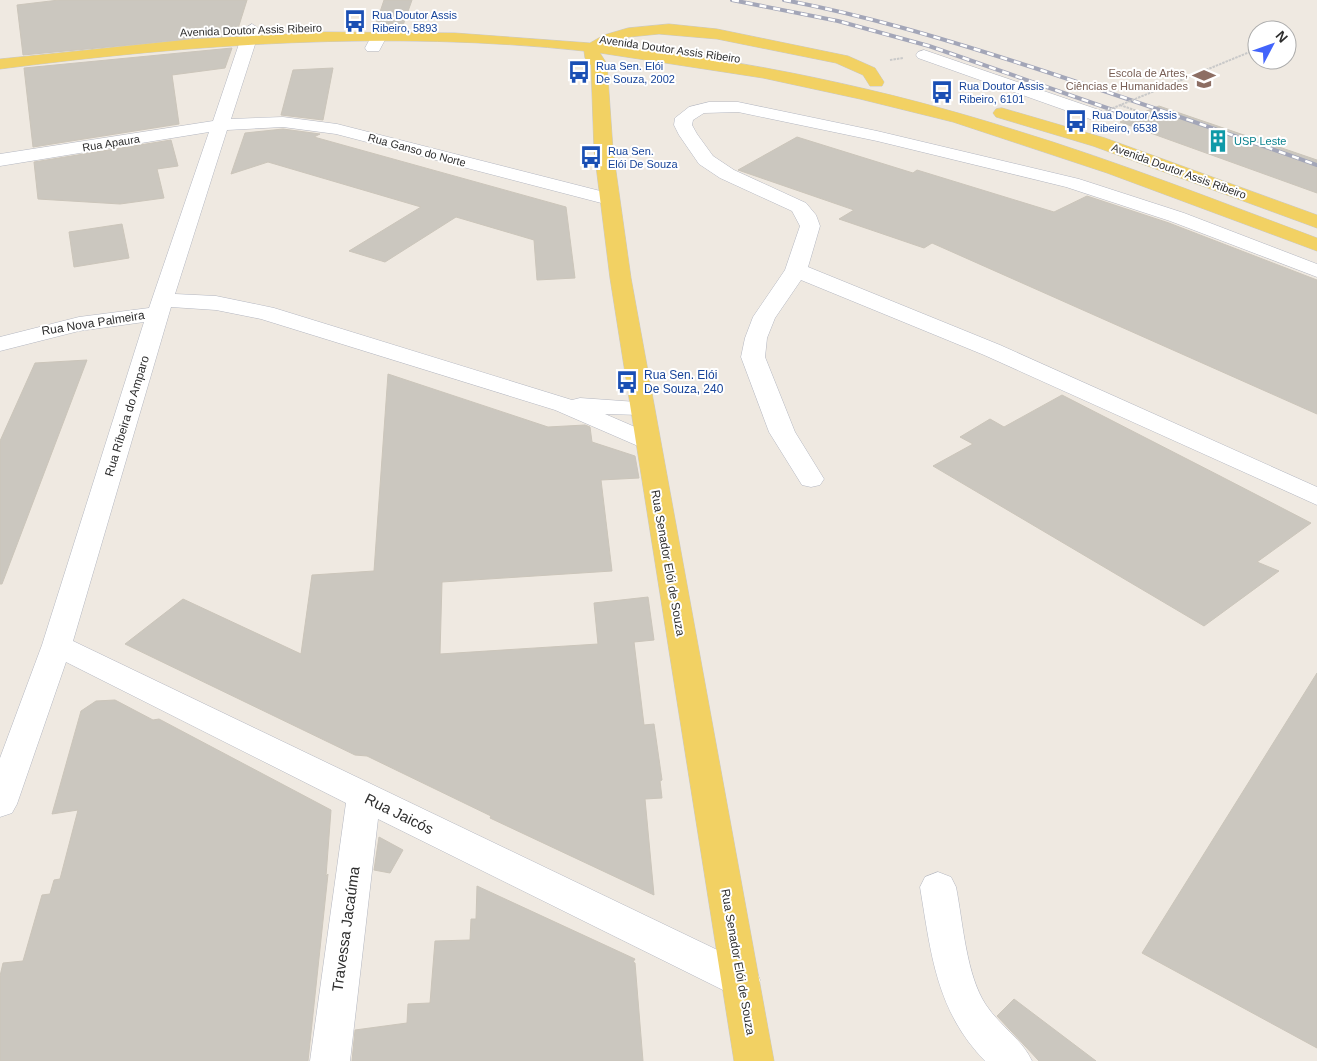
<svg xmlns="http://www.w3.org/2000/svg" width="1317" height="1061" viewBox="0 0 1317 1061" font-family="Helvetica,sans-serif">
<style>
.building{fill:#cbc7bf;stroke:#cbc5ba}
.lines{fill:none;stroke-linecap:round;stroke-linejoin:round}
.minor-casing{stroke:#b4b7c1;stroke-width:1}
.major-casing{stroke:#c9c9c9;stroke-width:1}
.path{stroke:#c9c9c9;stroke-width:2;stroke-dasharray:2.5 1;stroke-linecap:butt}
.minor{fill:#fff;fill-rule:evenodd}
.major{fill:#f2d163;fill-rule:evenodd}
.rail-casing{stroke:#a3a6b8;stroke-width:4}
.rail{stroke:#fff;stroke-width:2.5;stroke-dasharray:7;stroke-linecap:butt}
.path-bridge{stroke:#c9c9c9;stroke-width:2;stroke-dasharray:2.5 1;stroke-linecap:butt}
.labels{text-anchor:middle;stroke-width:4;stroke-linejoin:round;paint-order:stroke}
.far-transit-label{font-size:11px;fill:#164399;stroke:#fff;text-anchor:start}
.far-street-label{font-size:11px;fill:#2e2e2e;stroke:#fff}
.far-education-label{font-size:11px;fill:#785e54;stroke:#fff;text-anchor:end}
.far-culture-label{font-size:11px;fill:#0d838f;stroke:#fff;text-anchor:start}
.street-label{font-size:12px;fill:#2e2e2e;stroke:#fff}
.transit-label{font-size:12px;fill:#164399;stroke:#fff;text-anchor:start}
.near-street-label{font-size:15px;fill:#2e2e2e;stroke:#fff}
</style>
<rect width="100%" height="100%" fill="#efe9e1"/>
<g class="building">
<path d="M 59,0 L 247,0 L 236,35 L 23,55 L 17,5 Z"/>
<path d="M 384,0 L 412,0 L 401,31 L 374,30 Z"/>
<path d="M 232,48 L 225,68 L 172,75 L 179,124 L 33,147 L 24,68 Z"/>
<path d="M 333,68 L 323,120 L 281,115 L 293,70 Z"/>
<path d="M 1159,106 L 1317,160 L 1317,193 L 1120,122 Z"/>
<path d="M 283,129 L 320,134 L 314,137 L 566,207 L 575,278 L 537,280 L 534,240 L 456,217 L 385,262 L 349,251 L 421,207 L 268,162 L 231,174 L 245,133 Z"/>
<path d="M 797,137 L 913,173 L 917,170 L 1054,212 L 1087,196 L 1169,223 L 1317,280 L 1317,414 L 932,243 L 924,248 L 839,219 L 854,210 L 738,170 Z"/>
<path d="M 171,140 L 178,166 L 157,169 L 164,198 L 120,204 L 38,199 L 34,162 Z"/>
<path d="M 122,224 L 129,258 L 74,267 L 69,232 Z"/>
<path d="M 87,360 L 2,584 L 0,584 L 0,441 L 35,363 Z"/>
<path d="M 388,374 L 548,427 L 585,425 L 590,427 L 592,442 L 635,456 L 639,478 L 601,480 L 612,571 L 442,582 L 440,654 L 598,644 L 594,603 L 648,597 L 654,640 L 634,642 L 644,725 L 654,724 L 662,780 L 660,781 L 662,798 L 645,799 L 654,895 L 490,818 L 491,816 L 367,756 L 355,755 L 125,644 L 183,599 L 301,654 L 312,575 L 374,571 Z"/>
<path d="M 1062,395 L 1222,477 L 1311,523 L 1257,562 L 1279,571 L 1204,626 L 933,466 L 973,444 L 960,437 L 990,419 L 1004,427 Z"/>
<path d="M 1317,673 L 1317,1048 L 1142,953 Z"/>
<path d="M 115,700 L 153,720 L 159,719 L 331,810 L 326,876 L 328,874 L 308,1061 L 0,1061 L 0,976 L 3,963 L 23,961 L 42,895 L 50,894 L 54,880 L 60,879 L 78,810 L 52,814 L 81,711 L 96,701 Z"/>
<path d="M 379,837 L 403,850 L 390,873 L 374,870 Z"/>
<path d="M 477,886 L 635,959 L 633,962 L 635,963 L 643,1061 L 352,1061 L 355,1030 L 407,1023 L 408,1004 L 430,1003 L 435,941 L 470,940 L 471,919 L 476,919 Z"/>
<path d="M 1014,999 L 1096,1061 L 1039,1061 L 997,1016 Z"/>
</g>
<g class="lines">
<defs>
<g id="minor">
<path d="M 252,24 L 260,29 L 231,119 L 283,117 L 337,124 L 616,195 L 619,199 L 616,203 L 609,205 L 336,134 L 283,127 L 227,130 L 175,294 L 216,296 L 274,308 L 572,400 L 580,398 L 651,403 L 654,408 L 651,413 L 642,415 L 605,414 L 656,436 L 660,441 L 656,446 L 647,449 L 638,446 L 555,410 L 261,319 L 216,310 L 171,307 L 73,641 L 755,968 L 760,980 L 755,992 L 741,996 L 727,992 L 378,819 L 350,1061 L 310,1061 L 346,803 L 66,662 L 17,804 L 12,813 L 0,817 L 0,758 L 42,645 L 144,322 L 79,331 L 0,351 L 0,337 L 79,317 L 149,308 L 209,132 L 0,166 L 0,154 L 213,121 L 244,29 Z"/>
<path d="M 378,33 L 386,38 L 379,51 L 367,51 L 365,48 L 372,35 Z"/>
<path d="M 924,50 L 1102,111 L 1105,115 L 1102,119 L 1090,119 L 918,58 L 916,55 L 918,52 Z"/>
<path d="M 709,102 L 738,102 L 877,131 L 1079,179 L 1184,213 L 1317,264 L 1317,277 L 1170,221 L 1066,187 L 877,141 L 738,112 L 704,113 L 693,120 L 692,125 L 697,134 L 713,156 L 734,170 L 806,203 L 816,215 L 820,226 L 808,267 L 1000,345 L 1317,487 L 1317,505 L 984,355 L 801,280 L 775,318 L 767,338 L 765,357 L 795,432 L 824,479 L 820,485 L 811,487 L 802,485 L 769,432 L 741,357 L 745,338 L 753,317 L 785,270 L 800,226 L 792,211 L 720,178 L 699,164 L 679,135 L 674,125 L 675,118 L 689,107 Z"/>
<path d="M 938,872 L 951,877 L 956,887 C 963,922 966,975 986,1005 C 1000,1026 1022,1039 1032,1061 L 985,1061 C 936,1011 931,953 920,887 L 925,877 Z"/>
</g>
<g id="major">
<path d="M 669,24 L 717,29 L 848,56 L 875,68 L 884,82 L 882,86 L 870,86 L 863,75 L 836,63 L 717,39 L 659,34 L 629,37 L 609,45 C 747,60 886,89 1018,131 C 1119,162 1218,201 1317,238 L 1317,251 L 1107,173 L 953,122 L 860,99 L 763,78 L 600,53 L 607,64 L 613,150 L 631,278 L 774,1061 L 734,1061 L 610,278 L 594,150 L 591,65 L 585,58 L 584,51 C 389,30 193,44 0,69 L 0,59 L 194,39 L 325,32 L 455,33 L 590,43 L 604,35 L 628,28 Z"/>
<path d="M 1002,108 L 1105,138 L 1317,215 L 1317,228 L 1093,146 L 996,117 L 993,113 L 996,109 Z"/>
</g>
</defs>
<use href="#minor" class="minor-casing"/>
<use href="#major" class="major-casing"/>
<g class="path">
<path d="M 890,60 L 903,58"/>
<path d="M 1120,105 L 1143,113"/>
</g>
<use href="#minor" class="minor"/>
<use href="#major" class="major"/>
<defs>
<g id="rail">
<path d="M 732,0 L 838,21 L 929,46 L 1133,117"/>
<path d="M 784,0 C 864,15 941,38 1019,63 C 1119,95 1218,130 1317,165"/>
</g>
</defs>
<use href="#rail" class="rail-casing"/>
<use href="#rail" class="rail"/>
<path class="path-bridge" d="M 1096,115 L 1257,49"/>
</g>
<defs>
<symbol id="bus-bare" viewBox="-9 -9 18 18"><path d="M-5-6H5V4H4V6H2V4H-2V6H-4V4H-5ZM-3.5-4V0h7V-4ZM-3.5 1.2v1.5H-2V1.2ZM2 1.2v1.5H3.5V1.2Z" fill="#1a4fb4" stroke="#fff" stroke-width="2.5" paint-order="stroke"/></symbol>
<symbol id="university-bare" viewBox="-9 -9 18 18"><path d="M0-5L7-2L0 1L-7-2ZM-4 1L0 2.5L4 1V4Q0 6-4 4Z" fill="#8d6e63" stroke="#fff" stroke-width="2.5" paint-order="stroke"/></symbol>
<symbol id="building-bare" viewBox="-9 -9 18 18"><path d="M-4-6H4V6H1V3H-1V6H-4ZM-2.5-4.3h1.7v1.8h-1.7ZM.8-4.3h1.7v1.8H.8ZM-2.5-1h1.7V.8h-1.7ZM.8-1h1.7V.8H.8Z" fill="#0f9aa8" stroke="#fff" stroke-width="2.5" paint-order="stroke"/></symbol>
</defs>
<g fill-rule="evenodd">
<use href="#bus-bare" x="339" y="5" width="32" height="32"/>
<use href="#bus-bare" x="563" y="56" width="32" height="32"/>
<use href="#university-bare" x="1188" y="63" width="32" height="32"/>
<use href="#bus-bare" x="926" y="76" width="32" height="32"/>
<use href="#bus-bare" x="1060" y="105" width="32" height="32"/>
<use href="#building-bare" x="1202" y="125" width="32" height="32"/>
<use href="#bus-bare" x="575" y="141" width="32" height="32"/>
<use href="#bus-bare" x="611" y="366" width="32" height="32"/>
</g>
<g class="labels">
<g class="far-transit-label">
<text x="372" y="19">Rua Doutor Assis<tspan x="372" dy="13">Ribeiro, 5893</tspan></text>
<text x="596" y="70">Rua Sen. Elói<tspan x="596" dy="13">De Souza, 2002</tspan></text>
<text x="959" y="90">Rua Doutor Assis<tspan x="959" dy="13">Ribeiro, 6101</tspan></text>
<text x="1092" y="119">Rua Doutor Assis<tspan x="1092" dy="13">Ribeiro, 6538</tspan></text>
<text x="608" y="155">Rua Sen.<tspan x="608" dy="13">Elói De Souza</tspan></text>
</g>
<g class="far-street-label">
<text transform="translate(251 30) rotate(-2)" y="4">Avenida Doutor Assis Ribeiro</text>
<text transform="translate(670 49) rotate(8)" y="4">Avenida Doutor Assis Ribeiro</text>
<text transform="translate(111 143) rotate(-9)" y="4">Rua Apaura</text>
<text transform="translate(417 150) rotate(15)" y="4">Rua Ganso do Norte</text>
<text transform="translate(1179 171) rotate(20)" y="4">Avenida Doutor Assis Ribeiro</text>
</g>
<g class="far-education-label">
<text x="1188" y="77">Escola de Artes,<tspan x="1188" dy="13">Ciências e Humanidades</tspan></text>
</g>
<g class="far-culture-label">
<text x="1234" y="145">USP Leste</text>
</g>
<g class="street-label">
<text transform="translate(93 323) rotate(-9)" y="4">Rua Nova Palmeira</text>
<text transform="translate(127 416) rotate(-73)" y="4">Rua Ríbeira do Amparo</text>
<text transform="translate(668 563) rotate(80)" y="4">Rua Senador Elói de Souza</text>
<text transform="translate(738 962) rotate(80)" y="4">Rua Senador Elói de Souza</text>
</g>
<g class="transit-label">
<text x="644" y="379">Rua Sen. Elói<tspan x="644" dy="14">De Souza, 240</tspan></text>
</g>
<g class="near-street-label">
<text transform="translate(399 814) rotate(26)" y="5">Rua Jaicós</text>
<text transform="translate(346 929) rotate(-82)" y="5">Travessa Jacaúma</text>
</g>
</g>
<g transform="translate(1272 45) rotate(49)"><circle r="24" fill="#ffffff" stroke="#ababab"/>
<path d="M0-4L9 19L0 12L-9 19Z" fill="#4264fb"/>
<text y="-8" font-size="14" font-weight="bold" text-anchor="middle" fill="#2e2e2e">N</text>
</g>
</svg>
